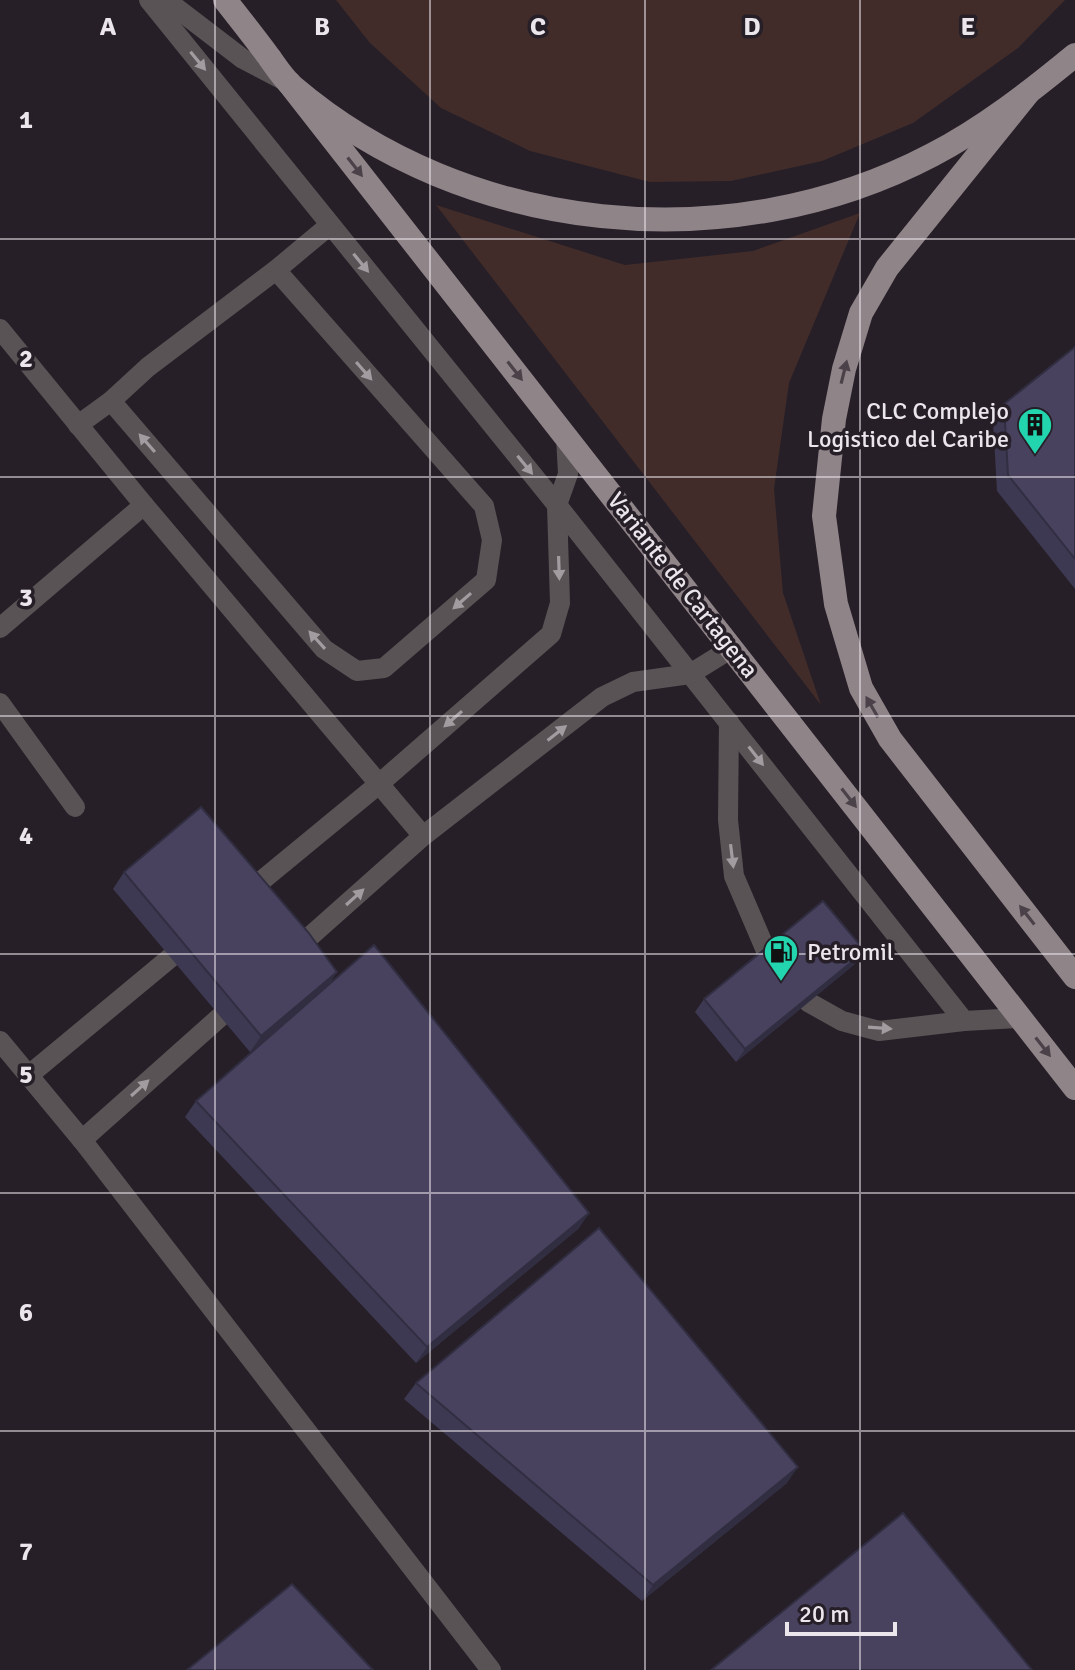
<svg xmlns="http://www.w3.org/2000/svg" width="1075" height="1670" viewBox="0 0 1075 1670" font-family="Signika,sans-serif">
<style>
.green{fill:#412c2a}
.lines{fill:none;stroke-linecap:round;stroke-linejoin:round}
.service{stroke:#595355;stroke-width:20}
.primary{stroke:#8f8488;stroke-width:24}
.wall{fill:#3e3952}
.shaded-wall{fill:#322e42}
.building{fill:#48425f;stroke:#322e42;stroke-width:2}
.oneway{fill:#a29ca0}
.oneway2{fill:#4b4249}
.grid{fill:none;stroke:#ebe6eb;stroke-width:2;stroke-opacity:0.55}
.labels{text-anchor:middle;stroke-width:7;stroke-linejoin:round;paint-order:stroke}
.poi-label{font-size:24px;fill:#ebe6eb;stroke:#261f27;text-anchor:end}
.street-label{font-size:24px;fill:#ebe6eb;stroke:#261f27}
.grid-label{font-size:26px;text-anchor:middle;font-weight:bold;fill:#ebe6eb;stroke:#261f27;stroke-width:7;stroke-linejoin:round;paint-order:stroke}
</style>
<rect width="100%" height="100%" fill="#261f27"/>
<g class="green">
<path d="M 336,0 L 1065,0 L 1018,48 L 913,123 L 822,161 L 731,181 L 650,182 L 530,151 L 441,108 L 370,43 Z"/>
<path d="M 436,205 L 625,265 L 753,251 L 860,213 L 789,383 L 774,489 L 783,593 L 821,705 Z"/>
</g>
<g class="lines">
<g class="service">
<path d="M 149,0 L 557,505 L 964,1021 L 1020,1018"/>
<path d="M 166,0 L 243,59 L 285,81"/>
<path d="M 0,329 L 144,505 L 423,836"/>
<path d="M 111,401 L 324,649 L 357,671 L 384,668 L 486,580 L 492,540 L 484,506 L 276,270"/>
<path d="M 78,425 L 111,401 L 148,367 L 276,270 L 330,225"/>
<path d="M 0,628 L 144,505"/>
<path d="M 0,703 L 75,807"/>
<path d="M 729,722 L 728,820 L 734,876 L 767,953"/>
<path d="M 249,891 L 379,784 L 551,634 L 560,603 L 557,505 L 568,474 L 566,436"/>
<path d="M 297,948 L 423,836 L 602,697 L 633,682 L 690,674 L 732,648"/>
<path d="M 808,1002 L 842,1021 L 879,1031 L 964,1021"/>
<path d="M 0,1041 L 82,1140 L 491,1670"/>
<path d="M 29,1075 L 170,958"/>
<path d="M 82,1140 L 220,1017"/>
</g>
<g class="primary">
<path d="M 225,0 C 240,19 255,38 269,57 C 276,67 283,78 292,86 C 466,235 730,261 932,155 C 984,128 1030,92 1075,55"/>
<path d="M 289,83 L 1075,1088"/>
<path d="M 1028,93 L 887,268 L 861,313 L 844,369 L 834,419 L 824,516 L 836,604 L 861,688 L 890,739 L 1075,977"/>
</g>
</g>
<g class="wall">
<path d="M 1075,347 L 1075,589 L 997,491 L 993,421 L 1004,404 Z"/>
<path d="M 124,872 L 337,972 L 328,986 L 589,1213 L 578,1229 L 416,1363 L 185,1117 L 196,1101 L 299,1011 L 250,1052 L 113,889 Z"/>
<path d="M 856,963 L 736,1062 L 695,1012 L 704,999 Z"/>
<path d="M 416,1383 L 787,1483 L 642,1601 L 404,1399 Z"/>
</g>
<g class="shaded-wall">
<path d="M 865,951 L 856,963 L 736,1062 L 745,1049 Z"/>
<path d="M 337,972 L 326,988 L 250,1052 L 261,1036 Z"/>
<path d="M 589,1213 L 578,1229 L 416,1363 L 427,1347 Z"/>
<path d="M 798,1467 L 787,1483 L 642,1601 L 653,1585 Z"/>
</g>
<g class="building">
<path d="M 1075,347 L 1075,559 L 1008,475 L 1004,404 Z"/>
<path d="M 201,807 L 308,932 L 337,972 L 261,1036 L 124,872 Z"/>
<path d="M 823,901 L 865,951 L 745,1049 L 704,999 Z"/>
<path d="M 374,945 L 589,1213 L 427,1347 L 196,1101 Z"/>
<path d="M 599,1228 L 798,1467 L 653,1585 L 416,1383 Z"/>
<path d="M 903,1513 L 1032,1670 L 711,1670 Z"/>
<path d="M 292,1584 L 373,1670 L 187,1670 Z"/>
</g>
<defs><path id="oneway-solid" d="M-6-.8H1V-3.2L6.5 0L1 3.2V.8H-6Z" transform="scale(2)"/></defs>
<g class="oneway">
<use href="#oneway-solid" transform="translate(198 61) rotate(51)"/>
<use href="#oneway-solid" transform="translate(361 263) rotate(51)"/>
<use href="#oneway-solid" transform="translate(364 371) rotate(49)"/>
<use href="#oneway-solid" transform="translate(147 443) rotate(-131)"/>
<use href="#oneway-solid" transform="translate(525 465) rotate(51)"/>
<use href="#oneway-solid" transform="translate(559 568) rotate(88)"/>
<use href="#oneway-solid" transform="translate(462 601) rotate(139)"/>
<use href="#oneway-solid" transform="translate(317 640) rotate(-132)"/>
<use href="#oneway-solid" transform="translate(453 719) rotate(139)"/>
<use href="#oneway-solid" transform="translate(557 733) rotate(-38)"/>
<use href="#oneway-solid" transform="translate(756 756) rotate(52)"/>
<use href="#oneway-solid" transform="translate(732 856) rotate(83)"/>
<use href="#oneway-solid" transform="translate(355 897) rotate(-42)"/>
<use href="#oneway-solid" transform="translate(880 1028) rotate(4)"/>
<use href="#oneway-solid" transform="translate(140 1088) rotate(-42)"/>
</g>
<g class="oneway2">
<use href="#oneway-solid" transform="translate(355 167) rotate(52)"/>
<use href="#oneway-solid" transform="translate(515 371) rotate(52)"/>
<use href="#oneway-solid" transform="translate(844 372) rotate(-76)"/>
<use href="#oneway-solid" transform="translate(872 707) rotate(-120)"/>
<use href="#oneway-solid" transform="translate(849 798) rotate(52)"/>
<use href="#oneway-solid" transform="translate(1027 915) rotate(-128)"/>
<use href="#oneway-solid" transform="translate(1043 1047) rotate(52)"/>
</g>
<path class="grid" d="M 215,0 L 215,1670M 430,0 L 430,1670M 645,0 L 645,1670M 860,0 L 860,1670M 0,239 L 1075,239M 0,477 L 1075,477M 0,716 L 1075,716M 0,954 L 1075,954M 0,1193 L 1075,1193M 0,1431 L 1075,1431"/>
<defs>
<symbol id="building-pin" viewBox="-11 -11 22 30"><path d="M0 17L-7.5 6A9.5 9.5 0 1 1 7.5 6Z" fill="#22d5af" stroke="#261f27"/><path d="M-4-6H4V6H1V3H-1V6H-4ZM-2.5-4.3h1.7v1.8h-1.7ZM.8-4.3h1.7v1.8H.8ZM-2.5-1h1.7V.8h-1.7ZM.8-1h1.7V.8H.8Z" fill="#111"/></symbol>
<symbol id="fuel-pin" viewBox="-11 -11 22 30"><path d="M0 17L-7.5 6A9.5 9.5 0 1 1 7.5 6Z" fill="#22d5af" stroke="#261f27"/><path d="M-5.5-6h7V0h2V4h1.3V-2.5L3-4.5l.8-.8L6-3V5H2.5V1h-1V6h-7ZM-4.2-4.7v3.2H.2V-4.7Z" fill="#111"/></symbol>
</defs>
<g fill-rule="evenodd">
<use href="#building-pin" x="1015" y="405" width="40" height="54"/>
<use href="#fuel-pin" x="761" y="932" width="40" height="54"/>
</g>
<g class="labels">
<g class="poi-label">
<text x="1009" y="419">CLC Complejo<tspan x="1009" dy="28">Logistico del Caribe</tspan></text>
<text x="807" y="960" text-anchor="start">Petromil</text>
</g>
<g class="street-label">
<text transform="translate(683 585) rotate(52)" y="8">Variante de Cartagena</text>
</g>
</g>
<g class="grid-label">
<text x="108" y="35">A</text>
<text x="322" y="35">B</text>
<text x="538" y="35">C</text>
<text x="752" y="35">D</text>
<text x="968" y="35">E</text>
<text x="26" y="128">1</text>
<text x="26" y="367">2</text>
<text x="26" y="606">3</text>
<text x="26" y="844">4</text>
<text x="26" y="1083">5</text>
<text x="26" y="1321">6</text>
<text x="26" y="1560">7</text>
</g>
<path d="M787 1622v12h108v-12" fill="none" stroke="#ebe6eb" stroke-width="4"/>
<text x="799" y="1622" font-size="24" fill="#ebe6eb" stroke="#261f27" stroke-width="6" paint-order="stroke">20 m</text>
</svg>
